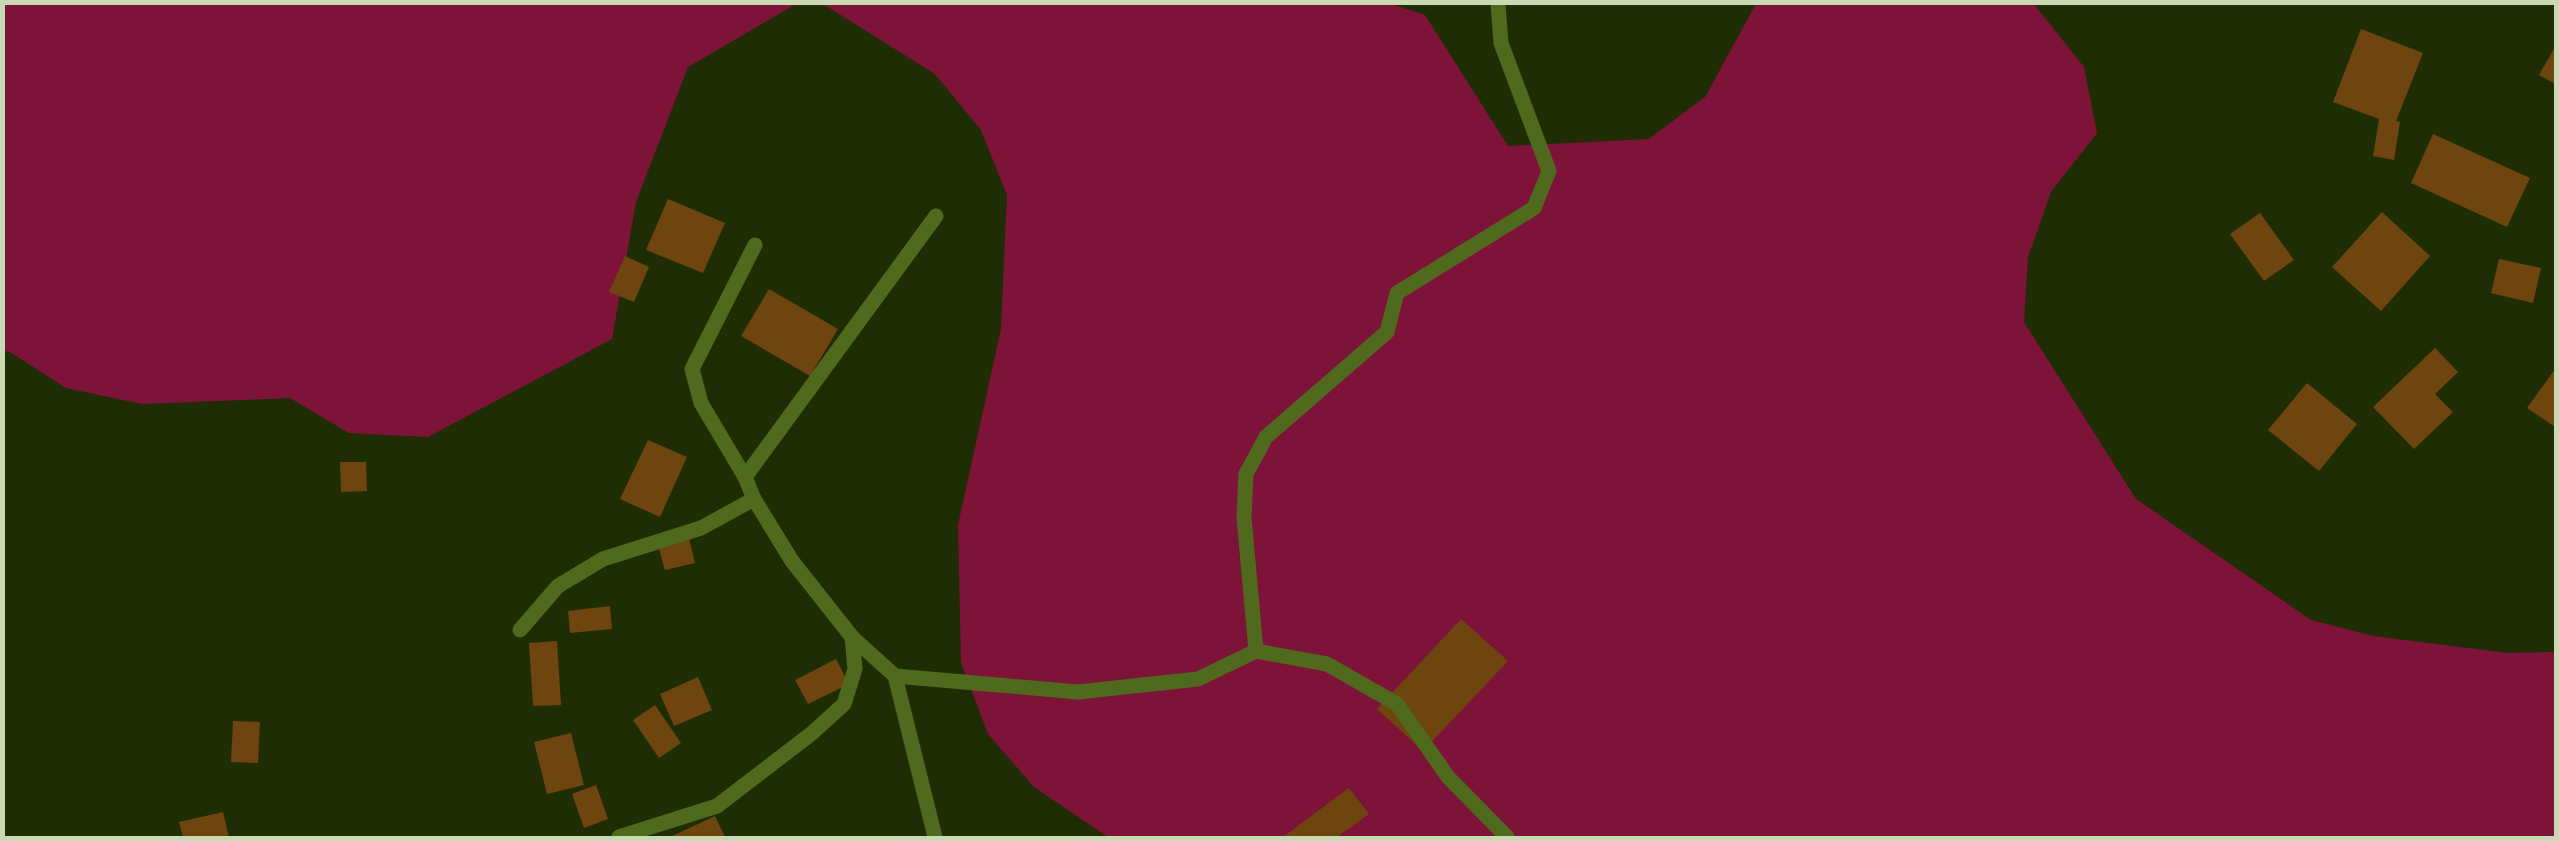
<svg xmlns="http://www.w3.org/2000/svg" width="2559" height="841" viewBox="0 0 2559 841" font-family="Signika,sans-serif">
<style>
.green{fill:#7e1339}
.building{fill:#6e440f}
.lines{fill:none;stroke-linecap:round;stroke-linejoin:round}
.minor{stroke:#506a1d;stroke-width:15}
</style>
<rect width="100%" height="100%" fill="#1f2d04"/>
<g class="green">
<path d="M 4,4 L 796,4 L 688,67 L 636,202 L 612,339 L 428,437 L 349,433 L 290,398 L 142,404 L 66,388 L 10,352 L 4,351 Z"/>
<path d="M 823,4 L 1391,4 L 1425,15 L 1508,146 L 1649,139 L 1705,97 L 1756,4 L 2034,4 L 2084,67 L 2097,133 L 2051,192 L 2028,257 L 2024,322 L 2136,499 L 2311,620 L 2373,636 L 2508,653 L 2555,652 L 2555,837 L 1108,837 L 1034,787 L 988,734 L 961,663 L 958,525 L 1001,329 L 1007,195 L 981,130 L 935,74 Z"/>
</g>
<g class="building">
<path d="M 2361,29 L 2423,53 L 2396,121 L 2400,122 L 2394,160 L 2373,156 L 2379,119 L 2333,102 Z"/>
<path d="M 2555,47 L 2555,84 L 2539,75 Z"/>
<path d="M 2433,134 L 2530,178 L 2507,227 L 2411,183 Z"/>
<path d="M 668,199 L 725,223 L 703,273 L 646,250 Z"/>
<path d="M 2382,212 L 2430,256 L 2381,311 L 2332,267 Z"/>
<path d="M 2260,213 L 2294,260 L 2264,281 L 2230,234 Z"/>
<path d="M 625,256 L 649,267 L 634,302 L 609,292 Z"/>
<path d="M 2499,259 L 2541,268 L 2533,303 L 2491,293 Z"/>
<path d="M 769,289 L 838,329 L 810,376 L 741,336 Z"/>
<path d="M 2435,348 L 2458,372 L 2435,394 L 2453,412 L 2414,449 L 2373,407 Z"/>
<path d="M 2555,369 L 2555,427 L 2527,408 Z"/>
<path d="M 2307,383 L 2357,424 L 2319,471 L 2268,430 Z"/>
<path d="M 648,440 L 687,457 L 660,517 L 620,499 Z"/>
<path d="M 340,462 L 366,462 L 367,491 L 341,492 Z"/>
<path d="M 688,534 L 695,563 L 665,570 L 657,542 Z"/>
<path d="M 610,606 L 612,629 L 570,633 L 568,611 Z"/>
<path d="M 1461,619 L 1508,661 L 1423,751 L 1377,709 Z"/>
<path d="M 557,641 L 561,705 L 533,706 L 529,643 Z"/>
<path d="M 836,659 L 849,684 L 808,704 L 795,680 Z"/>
<path d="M 698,677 L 712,710 L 674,726 L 660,694 Z"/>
<path d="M 655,705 L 681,743 L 659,758 L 633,720 Z"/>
<path d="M 233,721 L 260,722 L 258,763 L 231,762 Z"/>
<path d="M 571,733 L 584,785 L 547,794 L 534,742 Z"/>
<path d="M 596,785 L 608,819 L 584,828 L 572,794 Z"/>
<path d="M 1349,788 L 1369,814 L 1337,837 L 1283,837 Z"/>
<path d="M 223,812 L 229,837 L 183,837 L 179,822 Z"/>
<path d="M 715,816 L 725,837 L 670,837 Z"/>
</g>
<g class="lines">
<g class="minor">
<path d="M 745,477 L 701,403 L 692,369 L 755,245"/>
<path d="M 520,630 L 558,586 L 603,559 L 701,528 L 754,499"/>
<path d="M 852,637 L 895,676 L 1078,692 L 1198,679 L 1256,651 L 1327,664 L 1397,704 L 1448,777 L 1507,837"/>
<path d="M 1256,651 L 1244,517 L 1246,474 L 1266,437 L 1387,332 L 1397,293 L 1534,208 L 1549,171 L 1501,43 L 1498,4"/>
<path d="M 895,676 L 935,837"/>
<path d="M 619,837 L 717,806 L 811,734 L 844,704 L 855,669 L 852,637 L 792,561 L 754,499 L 745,477 L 936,216"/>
</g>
</g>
<rect width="2559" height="841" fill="none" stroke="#c8d9b3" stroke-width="10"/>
</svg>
